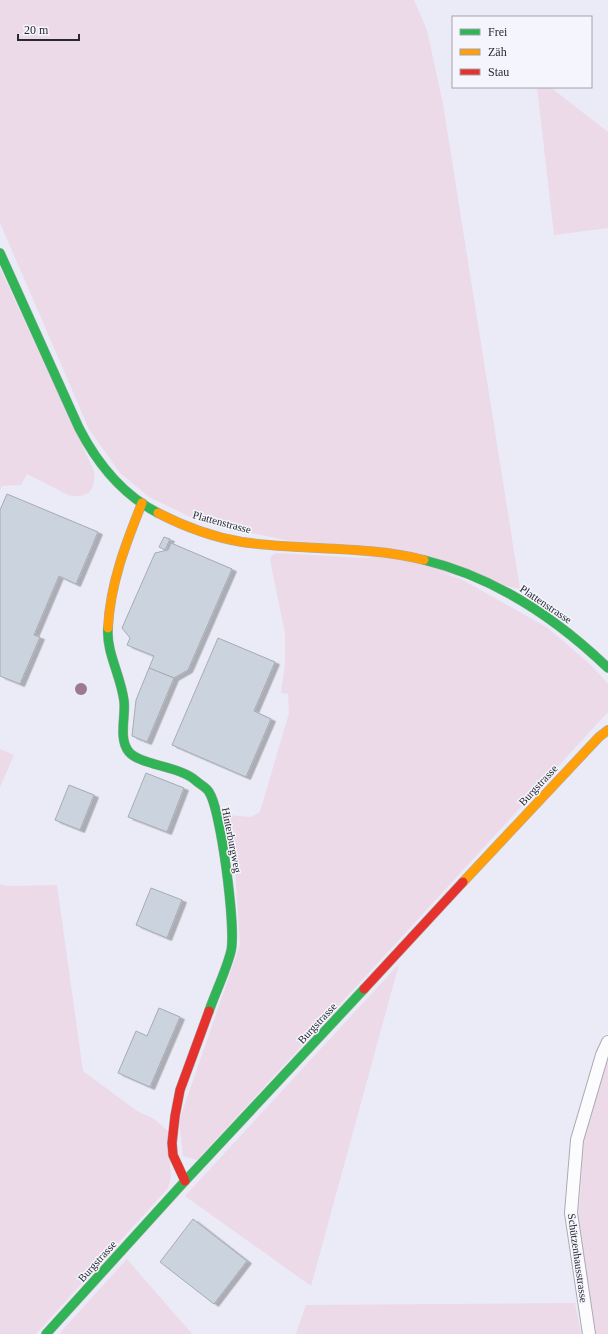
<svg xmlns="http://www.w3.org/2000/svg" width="608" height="1334" viewBox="0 0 608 1334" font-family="'Times New Roman',serif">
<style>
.green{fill:#eddae8}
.building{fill:#cbd3df;stroke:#a7abb2;filter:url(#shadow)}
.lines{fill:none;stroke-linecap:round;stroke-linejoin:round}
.lane-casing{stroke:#a9aab1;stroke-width:14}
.fast-casing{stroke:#a9aab1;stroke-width:10}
.slow-casing{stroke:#a9aab1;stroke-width:10}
.jam-casing{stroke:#a9aab1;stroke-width:10}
.lane{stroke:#fcfcfe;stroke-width:12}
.fast{stroke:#30b455;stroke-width:9}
.slow{stroke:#ff9f0a;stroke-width:9}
.jam{stroke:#e5322d;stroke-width:9}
.tree{fill:#9b7991}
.labels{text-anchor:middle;stroke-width:3;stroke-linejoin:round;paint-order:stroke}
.street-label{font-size:11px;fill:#292930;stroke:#f5f5fd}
</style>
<defs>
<filter id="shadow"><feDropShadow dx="4.5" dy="2.5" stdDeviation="0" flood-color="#0004"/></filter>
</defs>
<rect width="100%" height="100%" fill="#eaebf6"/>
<g class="green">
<path d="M 0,0 L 414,0 L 427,30 L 443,104 L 520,589 L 203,523 L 149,497 L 120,473 L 89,429 L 0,223 Z"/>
<path d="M 537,87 L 550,87 L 608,132 L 608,228 L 554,235 Z"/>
<path d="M 0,268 L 94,471 C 96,491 88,499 68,495 L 27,474 L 21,485 L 2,486 L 0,490 Z"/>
<path d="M 276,553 L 400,560 L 461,579 L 548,628 L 592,666 L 608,684 L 608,712 L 197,1160 L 183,1156 L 179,1121 L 240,945 L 233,837 L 228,815 L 251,817 L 260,812 L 289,713 L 288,694 L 281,693 L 285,664 L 285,633 L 270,560 L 271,556 Z"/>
<path d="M 0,749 L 14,755 L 0,787 Z"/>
<path d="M 0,884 L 6,886 L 57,885 L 83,1071 L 137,1111 L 154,1119 L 168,1131 L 171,1177 L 168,1188 L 36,1334 L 0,1334 Z"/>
<path d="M 399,964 L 311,1286 L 185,1196 Z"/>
<path d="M 608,1059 L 608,1334 L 595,1334 L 578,1226 L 584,1139 Z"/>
<path d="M 127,1259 L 192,1334 L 59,1334 Z"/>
<path d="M 575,1303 L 581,1334 L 296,1334 L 306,1305 Z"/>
</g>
<g class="building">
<path d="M 7,494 L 98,532 L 76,584 L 59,576 L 34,635 L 40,637 L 20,684 L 0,676 L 0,510 Z"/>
<path d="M 164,537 L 170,539 L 165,550 L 159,547 Z"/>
<path d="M 171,543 L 232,569 L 188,670 L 174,678 L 149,668 L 154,656 L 127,645 L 130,638 L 122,628 L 155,553 L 168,550 Z"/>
<path d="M 218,638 L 275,662 L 254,711 L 271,719 L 246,777 L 172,745 Z"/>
<path d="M 149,668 L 174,678 L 147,742 L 132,736 L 136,700 Z"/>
<path d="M 146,773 L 184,788 L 167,832 L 128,817 Z"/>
<path d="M 69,785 L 94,795 L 80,830 L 55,820 Z"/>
<path d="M 151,888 L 182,900 L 167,938 L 136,925 Z"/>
<path d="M 159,1008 L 180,1017 L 150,1087 L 118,1073 L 136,1031 L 147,1036 Z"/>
<path d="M 193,1219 L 247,1261 L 214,1304 L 160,1262 Z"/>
</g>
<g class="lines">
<defs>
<path id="lane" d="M 589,1334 L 571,1213 L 577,1140 L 602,1055 L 608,1042"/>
<g id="fast">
<path d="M 0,253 L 79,428 C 97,463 123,495 158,513"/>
<path d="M 424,560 C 494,577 556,618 608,668"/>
<path d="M 108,628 C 106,652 121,676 124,701 C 126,716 118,739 129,752 C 140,765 179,766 195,780 C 199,784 206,787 209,792 C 221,810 236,928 231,951 C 226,971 216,991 209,1011"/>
<path d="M 46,1334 L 185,1181 L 364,989"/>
</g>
<g id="slow">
<path d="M 158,513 C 185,527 212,537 242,542 C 302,551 364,545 424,560"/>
<path d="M 108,628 C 110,584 126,543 142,503"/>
<path d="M 463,882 L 599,737 L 608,730"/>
</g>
<g id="jam">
<path d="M 364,989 L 463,882"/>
<path d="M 185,1181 L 173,1155 L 172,1143 L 175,1116 L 180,1090 L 209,1011"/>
</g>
</defs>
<use href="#lane" class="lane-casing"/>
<use href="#fast" class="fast-casing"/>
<use href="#slow" class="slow-casing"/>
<use href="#jam" class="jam-casing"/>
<use href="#lane" class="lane"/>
<use href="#fast" class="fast"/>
<use href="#slow" class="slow"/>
<use href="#jam" class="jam"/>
</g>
<circle class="tree" cx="81" cy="689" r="6"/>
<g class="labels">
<g class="street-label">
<text transform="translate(222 522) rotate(15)" y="4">Plattenstrasse</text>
<text transform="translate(546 604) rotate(34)" y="4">Plattenstrasse</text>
<text transform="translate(538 785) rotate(-47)" y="4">Burgstrasse</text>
<text transform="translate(232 840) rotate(79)" y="4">Hinterburgweg</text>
<text transform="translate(317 1023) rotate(-47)" y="4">Burgstrasse</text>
<text transform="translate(578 1258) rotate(82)" y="4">Schützenhausstrasse</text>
<text transform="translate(97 1261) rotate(-48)" y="4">Burgstrasse</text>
</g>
</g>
<rect x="452" y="16" width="140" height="72" fill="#f5f5fd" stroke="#a3a3ab"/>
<rect x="460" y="29" width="20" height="6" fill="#30b455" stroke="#a3a3ab"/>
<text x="488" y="36" font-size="12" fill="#292930">Frei</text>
<rect x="460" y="49" width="20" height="6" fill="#ff9f0a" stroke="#a3a3ab"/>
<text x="488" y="56" font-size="12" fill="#292930">Zäh</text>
<rect x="460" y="69" width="20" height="6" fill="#e5322d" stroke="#a3a3ab"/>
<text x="488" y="76" font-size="12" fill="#292930">Stau</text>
<path d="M18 34v6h61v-6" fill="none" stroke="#292930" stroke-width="2"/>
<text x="24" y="34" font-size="12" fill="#292930" stroke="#f5f5fd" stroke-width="3" paint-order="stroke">20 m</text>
</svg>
